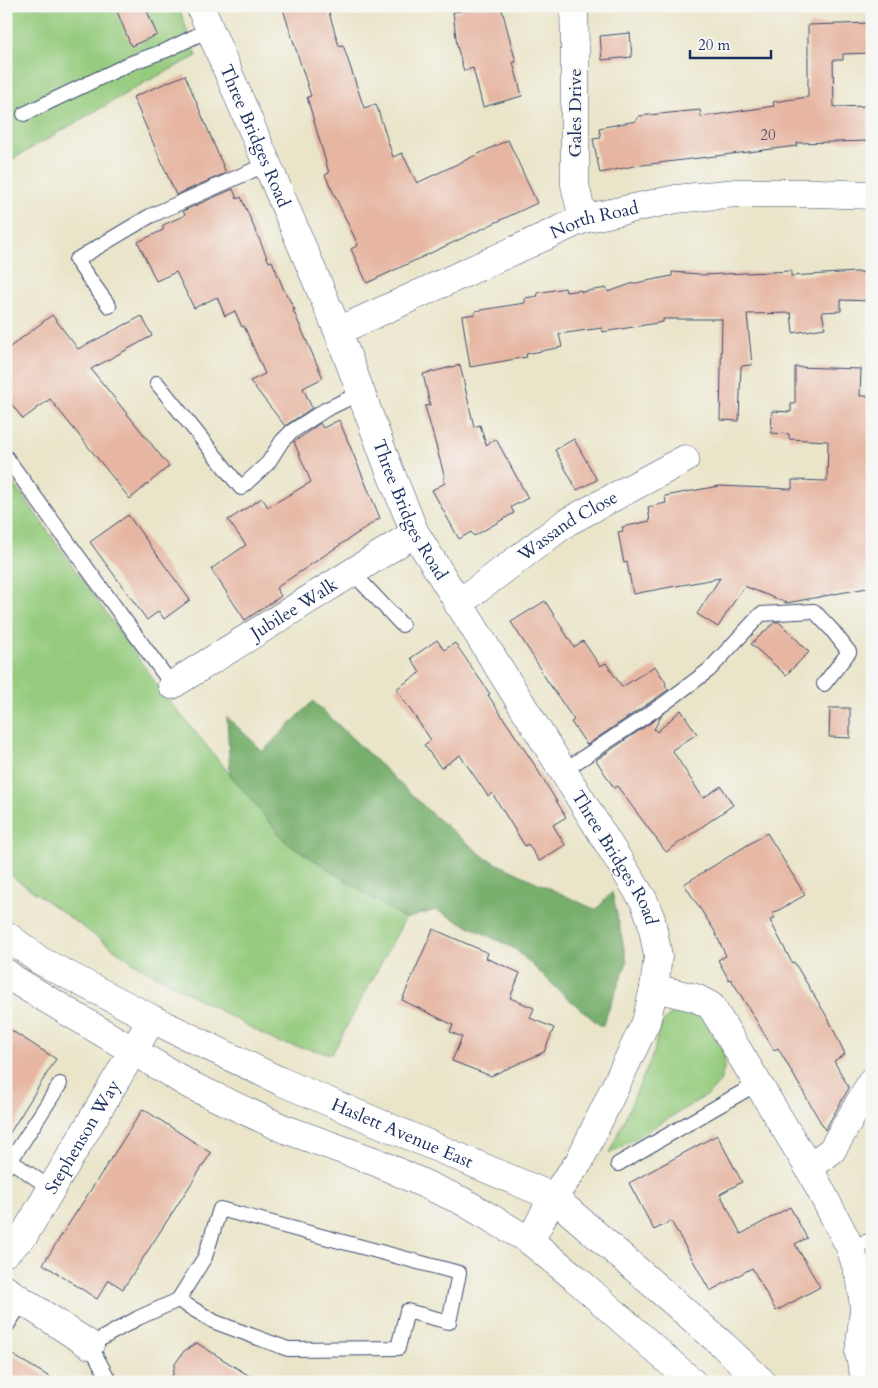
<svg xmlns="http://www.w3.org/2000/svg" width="878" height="1388" viewBox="0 0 878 1388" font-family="Cardo,serif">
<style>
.green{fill:#94cb7d;stroke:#587d6e}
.forest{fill:#77af6c;stroke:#496f65}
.building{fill:#e6b6a2}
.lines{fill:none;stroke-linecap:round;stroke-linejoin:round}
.lane-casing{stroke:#3a4a6e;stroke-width:16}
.street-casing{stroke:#3a4a6e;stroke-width:29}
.primary-casing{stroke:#3a4a6e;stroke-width:29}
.lane{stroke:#fff;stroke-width:14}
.street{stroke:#fff;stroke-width:28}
.primary{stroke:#fff;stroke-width:28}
.labels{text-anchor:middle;stroke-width:4;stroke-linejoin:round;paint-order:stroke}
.number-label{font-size:15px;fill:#4e516f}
.street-label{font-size:18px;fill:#1b2f5e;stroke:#f6f6f2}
</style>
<rect width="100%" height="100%" fill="#f6f6f2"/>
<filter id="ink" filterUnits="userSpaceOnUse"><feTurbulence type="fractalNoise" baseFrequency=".02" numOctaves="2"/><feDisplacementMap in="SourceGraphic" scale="10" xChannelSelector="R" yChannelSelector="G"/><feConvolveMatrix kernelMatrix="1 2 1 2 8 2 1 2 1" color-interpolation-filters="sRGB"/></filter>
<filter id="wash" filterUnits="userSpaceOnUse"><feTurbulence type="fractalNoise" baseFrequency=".0096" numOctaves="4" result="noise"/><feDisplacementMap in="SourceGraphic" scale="20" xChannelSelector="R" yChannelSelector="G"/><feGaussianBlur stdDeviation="1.12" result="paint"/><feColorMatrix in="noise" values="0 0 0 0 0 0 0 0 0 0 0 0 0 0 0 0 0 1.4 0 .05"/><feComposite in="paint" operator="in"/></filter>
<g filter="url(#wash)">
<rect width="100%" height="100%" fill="#eae5c9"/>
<g class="green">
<path d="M 6,6 L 178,6 L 197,56 L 142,84 L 6,163 Z"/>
<path d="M 6,472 L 163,693 L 285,841 L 405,919 L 332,1054 L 277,1042 L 135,964 L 6,872 Z"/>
<path d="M 686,1011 L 697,1013 L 705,1020 L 724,1052 L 725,1066 L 720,1082 L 709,1094 L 609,1154 L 654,1052 L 658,1033 L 663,1022 L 671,1014 Z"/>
</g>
<path class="forest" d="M 313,701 L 434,816 L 487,859 L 596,910 L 612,892 L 627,962 L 602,1027 L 564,995 L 515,949 L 436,910 L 405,919 L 285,841 L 230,774 L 227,717 L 263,751 Z"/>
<g id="blocks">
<g class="building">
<path d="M 115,6 L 145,6 L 157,35 L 131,46 Z"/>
<path d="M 282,6 L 327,6 L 339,46 L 343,45 L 364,108 L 376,104 L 393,157 L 402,153 L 417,183 L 508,140 L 537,203 L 367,283 L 351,249 L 358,245 L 325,175 L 329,173 L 307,97 L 311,96 Z"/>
<path d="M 460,6 L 501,6 L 516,62 L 513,62 L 522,96 L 483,107 L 473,68 L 464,71 L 457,46 L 453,12 L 461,11 Z"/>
<path d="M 872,23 L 872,53 L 843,54 L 843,60 L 833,60 L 834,107 L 869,106 L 870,141 L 797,143 L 797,146 L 634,166 L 600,173 L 593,139 L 601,138 L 599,128 L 636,121 L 639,116 L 700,110 L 701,117 L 774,106 L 773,102 L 808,97 L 808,25 Z"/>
<path d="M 630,33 L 632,57 L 602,60 L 600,36 Z"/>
<path d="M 185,75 L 226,173 L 176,195 L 133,97 Z"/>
<path d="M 233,189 L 237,199 L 241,197 L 269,262 L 272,261 L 284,290 L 295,310 L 293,310 L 323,378 L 303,388 L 312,408 L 285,426 L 250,381 L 265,374 L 244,326 L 242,327 L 235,311 L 225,316 L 217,297 L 194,308 L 176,272 L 156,281 L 138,242 L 163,230 L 163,225 L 185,215 L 183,211 Z"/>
<path d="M 791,271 L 791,276 L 856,272 L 872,273 L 872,301 L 841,300 L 841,311 L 822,312 L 825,328 L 793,333 L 791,313 L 747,314 L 752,365 L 741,366 L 739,421 L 720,420 L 722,319 L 663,319 L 663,322 L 603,332 L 602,328 L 559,334 L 562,347 L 526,354 L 527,357 L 470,367 L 462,316 L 475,314 L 475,311 L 525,303 L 525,298 L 538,296 L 537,293 L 565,288 L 566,292 L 581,290 L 581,292 L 607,288 L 608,292 L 631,284 L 672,276 L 672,272 L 699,274 L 701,275 Z"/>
<path d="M 52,315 L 78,349 L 142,316 L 152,336 L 91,369 L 169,466 L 130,499 L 50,399 L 23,419 L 6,397 L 6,350 Z"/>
<path d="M 460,365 L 474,427 L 480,425 L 486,445 L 496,439 L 528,498 L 511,507 L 514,513 L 474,536 L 471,532 L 459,539 L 432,490 L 445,483 L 443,479 L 445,478 L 425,406 L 430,405 L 423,374 Z"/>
<path d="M 795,367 L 861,369 L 860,396 L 872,396 L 872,587 L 787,603 L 744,586 L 718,627 L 697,614 L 720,578 L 633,594 L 627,562 L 624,563 L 618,532 L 623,531 L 622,527 L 650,521 L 648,507 L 666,503 L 665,496 L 719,486 L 792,489 L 792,480 L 827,481 L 828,441 L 789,439 L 789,434 L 771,433 L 772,411 L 791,412 L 791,404 L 795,404 Z"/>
<path d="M 339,420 L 380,518 L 276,588 L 281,596 L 245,620 L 211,569 L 246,545 L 228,520 L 262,498 L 268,507 L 311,482 L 294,442 L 320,423 L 323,428 Z"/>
<path d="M 574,439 L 597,480 L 577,490 L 555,450 Z"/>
<path d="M 128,515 L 190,600 L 164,619 L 159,611 L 147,620 L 90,542 Z"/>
<path d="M 545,601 L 574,647 L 583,641 L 600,666 L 606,663 L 622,687 L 655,666 L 666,683 L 665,684 L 668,690 L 587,745 L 571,722 L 574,720 L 540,670 L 541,669 L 511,622 Z"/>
<path d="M 775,622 L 779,622 L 809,652 L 786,675 L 751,644 Z"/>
<path d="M 437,640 L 444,650 L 455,643 L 490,694 L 488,695 L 534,764 L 566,817 L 553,825 L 565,845 L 539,861 L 528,844 L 525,846 L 492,793 L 488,796 L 460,755 L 441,768 L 424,745 L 431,740 L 396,689 L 420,673 L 411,658 Z"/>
<path d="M 830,708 L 850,708 L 850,738 L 829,737 Z"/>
<path d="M 681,710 L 697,734 L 672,750 L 703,798 L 721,786 L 733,805 L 666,852 L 617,786 L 614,788 L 596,760 L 662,715 L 654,729 L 657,732 Z"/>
<path d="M 767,833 L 805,895 L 772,914 L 775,918 L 770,920 L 792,963 L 794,962 L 829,1020 L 845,1054 L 834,1061 L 849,1088 L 825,1130 L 778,1048 L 774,1050 L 731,979 L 729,980 L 718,960 L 726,956 L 714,930 L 684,884 Z"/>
<path d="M 433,929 L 488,953 L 486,958 L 520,973 L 510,998 L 534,1008 L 530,1018 L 554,1028 L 544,1052 L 491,1076 L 452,1061 L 462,1037 L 450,1032 L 453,1025 L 402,1000 Z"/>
<path d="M 6,1027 L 56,1059 L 6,1139 Z"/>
<path d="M 143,1109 L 211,1153 L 123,1289 L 109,1280 L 97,1299 L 43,1264 Z"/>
<path d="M 717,1135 L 742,1182 L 720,1194 L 741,1234 L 790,1207 L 807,1238 L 795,1244 L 820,1287 L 776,1311 L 752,1268 L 710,1291 L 671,1221 L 654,1230 L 629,1183 Z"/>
<path d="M 197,1343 L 259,1382 L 171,1382 L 175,1364 L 184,1351 Z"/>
<path d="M 6,1351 L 58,1382 L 6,1382 Z"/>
</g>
</g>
</g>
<g filter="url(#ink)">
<use href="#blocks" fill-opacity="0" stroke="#3a4a6e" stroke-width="1"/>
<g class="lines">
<defs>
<g id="lane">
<path d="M 24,114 L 131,63 L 167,50 L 210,29"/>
<path d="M 109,306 L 76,260 L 150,216 L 267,164"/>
<path d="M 157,383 L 241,488 L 268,463 L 282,441 L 291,432 L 325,410 L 360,393"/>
<path d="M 6,457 L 172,685"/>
<path d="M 353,573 L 402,625"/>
<path d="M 563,771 L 665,703 L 709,670 L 761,614 L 814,611 L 832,630 L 849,652 L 824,684"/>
<path d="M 11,1161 L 50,1188"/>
<path d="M 618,1164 L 758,1083"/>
<path d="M 6,1168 L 60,1084"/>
<path d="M 220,1209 L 459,1273 L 449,1322 L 407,1311 L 398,1348 L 288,1349 L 215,1322 L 178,1300 L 205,1257 Z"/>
<path d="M 850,1247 L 872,1240"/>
<path d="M 6,1327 L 23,1301"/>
<path d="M 110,1382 L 90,1345 L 138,1318 L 178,1300"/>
</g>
<g id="street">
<path id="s1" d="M 200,6 L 338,331 L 389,469 L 415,533 L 644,901 L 651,919 L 658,956 L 654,988 L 646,1022 L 579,1162 L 553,1197 L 530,1241"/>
<path d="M 574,6 L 575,51 L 575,185 L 583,219"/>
<path id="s2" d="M 338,331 L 583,219 L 676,199 L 736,193 L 817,193 L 872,195"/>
<path id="s3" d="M 458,604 L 567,522 L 685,459"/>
<path id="s4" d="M 172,685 L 415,533"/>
<path d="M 654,988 L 696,998 L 711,1006 L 809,1168 L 850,1247 L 861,1281 L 864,1309 L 859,1353 L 866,1382"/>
<path d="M 809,1168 L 832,1150 L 872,1081"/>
<path id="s5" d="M 6,1252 L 24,1235 L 152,1019"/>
<path d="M 6,1290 L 90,1345"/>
</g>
<g id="primary">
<path id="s6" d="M 6,935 L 39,960 L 152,1019 L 280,1081 L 553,1197 L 723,1345 L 762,1382"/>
<path d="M 6,973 L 15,980 L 190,1085 L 282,1128 L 376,1162 L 462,1201 L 530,1241 L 574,1277 L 692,1382"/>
</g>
</defs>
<use href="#lane" class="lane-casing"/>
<use href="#street" class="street-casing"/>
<use href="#primary" class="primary-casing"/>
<use href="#lane" class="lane"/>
<use href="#street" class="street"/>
<use href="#primary" class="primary"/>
</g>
</g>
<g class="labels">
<g class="number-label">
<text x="768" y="140">20</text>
</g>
<g class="street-label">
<text transform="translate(575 113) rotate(-90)" y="6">Gales Drive</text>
<text dy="6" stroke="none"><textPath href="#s1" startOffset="141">Three Bridges Road</textPath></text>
<text dy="6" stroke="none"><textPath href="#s2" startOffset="280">North Road</textPath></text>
<text dy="6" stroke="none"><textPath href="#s1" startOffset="546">Three Bridges Road</textPath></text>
<text dy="6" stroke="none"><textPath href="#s3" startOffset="135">Wassand Close</textPath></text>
<text dy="6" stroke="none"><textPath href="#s4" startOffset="144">Jubilee Walk</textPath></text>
<text dy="6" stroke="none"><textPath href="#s1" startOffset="951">Three Bridges Road</textPath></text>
<text dy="6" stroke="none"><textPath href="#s6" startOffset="444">Haslett Avenue East</textPath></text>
<text dy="6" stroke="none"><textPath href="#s5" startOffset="139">Stephenson Way</textPath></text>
</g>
</g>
<rect width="878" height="1388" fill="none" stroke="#f6f6f2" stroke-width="25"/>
<path d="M690 50v8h81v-8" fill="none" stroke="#1b2f5e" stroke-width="2.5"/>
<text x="698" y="50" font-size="15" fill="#1b2f5e" stroke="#f6f6f2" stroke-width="4" paint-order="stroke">20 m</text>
</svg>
